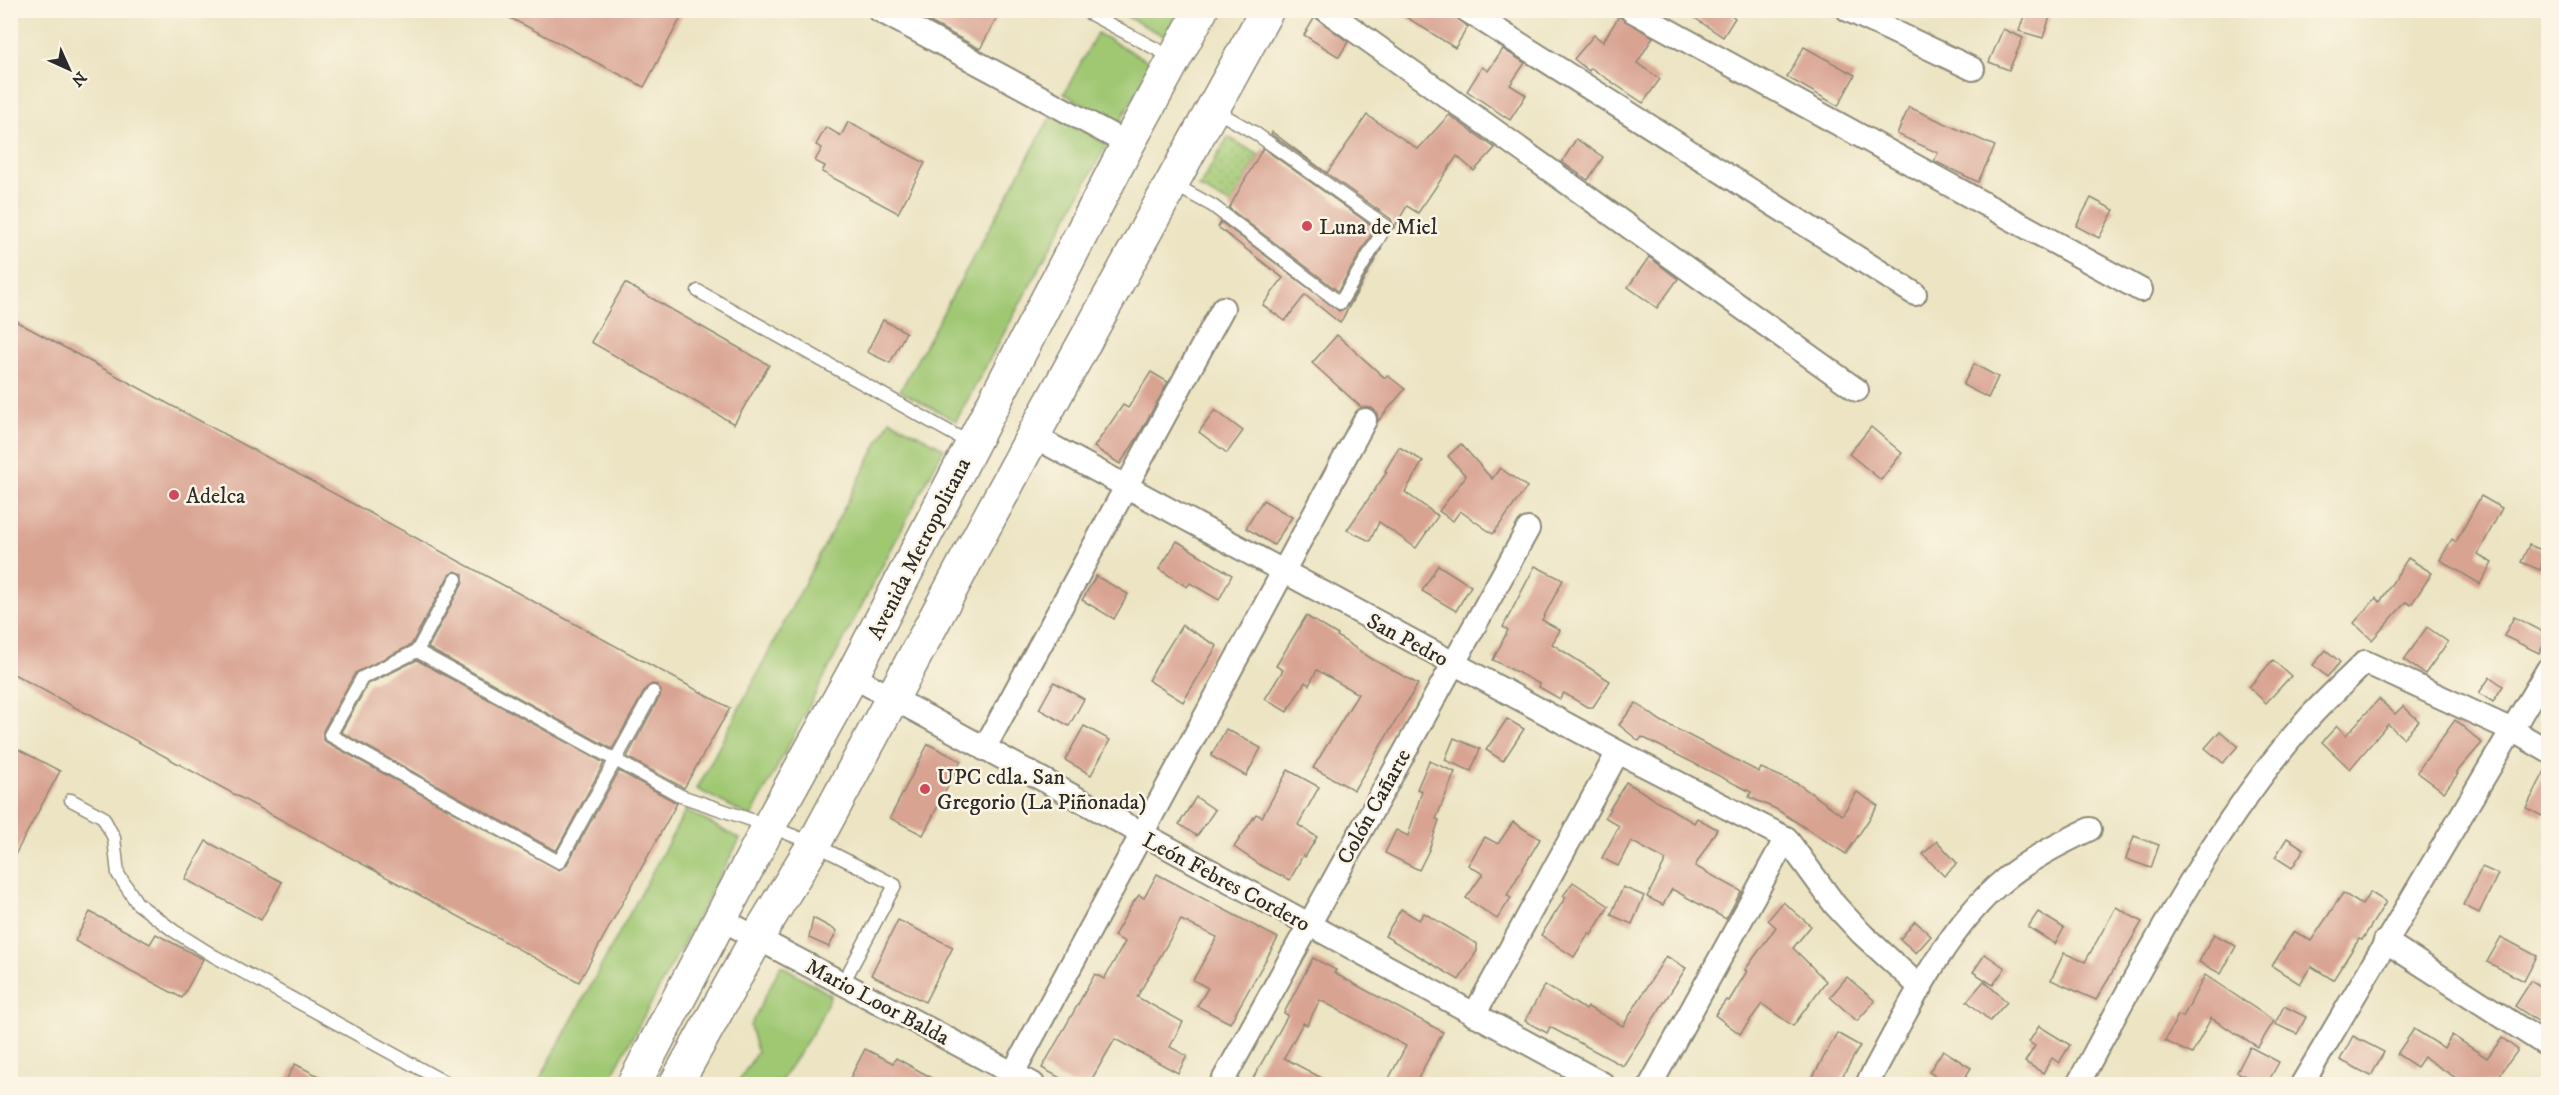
<svg xmlns="http://www.w3.org/2000/svg" width="2559" height="1095" viewBox="0 0 2559 1095" font-family="'IM FELL DW Pica',serif">
<style>
.grass{fill:#a0c873;stroke:#667a4f;stroke-width:1.5}
.garden{fill:url(#garden-dots);stroke:#667a4f;stroke-width:1.5}
.building{fill:#d9a392}
.lines{fill:none;stroke-linecap:round;stroke-linejoin:round}
.lane-casing{stroke:#8c8877;stroke-width:15}
.street-casing{stroke:#8c8877;stroke-width:26}
.highway-casing{stroke:#8c8877;stroke-width:36}
.lane{stroke:#fff;stroke-width:12}
.street{stroke:#fff;stroke-width:22}
.highway{stroke:#fff;stroke-width:33}
.poi-dot{fill:#d1495b;stroke:#fcf5e5;stroke-width:2}
.labels{text-anchor:middle;stroke-width:5;stroke-linejoin:round;paint-order:stroke}
.poi-label{font-size:22px;fill:#2b2b2b;stroke:#fcf5e5;text-anchor:start}
.street-label{font-size:22px;fill:#2b2b2b;stroke:#fcf5e5}
</style>
<defs>
<pattern id="garden-dots" width="8" height="8" patternUnits="userSpaceOnUse" patternTransform="scale(1.5)"><rect width="8" height="8" fill="#a0c873"/><path d="M2 2h.1M6 6h.1" fill="none" stroke="#83a35f" stroke-width="1.8" stroke-linecap="round"/></pattern>
</defs>
<rect width="100%" height="100%" fill="#fcf5e5"/>
<filter id="ink" filterUnits="userSpaceOnUse"><feTurbulence type="fractalNoise" baseFrequency=".0167" numOctaves="2"/><feDisplacementMap in="SourceGraphic" scale="12" xChannelSelector="R" yChannelSelector="G"/><feConvolveMatrix kernelMatrix="1 2 1 2 8 2 1 2 1" color-interpolation-filters="sRGB"/></filter>
<filter id="wash" filterUnits="userSpaceOnUse"><feTurbulence type="fractalNoise" baseFrequency=".008" numOctaves="4" result="noise"/><feDisplacementMap in="SourceGraphic" scale="24" xChannelSelector="R" yChannelSelector="G"/><feGaussianBlur stdDeviation="1.35" result="paint"/><feColorMatrix in="noise" values="0 0 0 0 0 0 0 0 0 0 0 0 0 0 0 0 0 1.4 0 .05"/><feComposite in="paint" operator="in"/></filter>
<g filter="url(#wash)">
<rect width="100%" height="100%" fill="#ece4c3"/>
<g class="grass">
<path d="M 1116,11 L 1183,11 L 1168,38 Z"/>
<path d="M 1097,33 L 1152,63 L 1119,124 L 1064,94 Z"/>
<path d="M 1052,114 L 1107,144 L 956,421 L 900,391 Z"/>
<path d="M 890,420 L 944,448 L 751,817 L 697,789 Z"/>
<path d="M 686,810 L 740,839 L 607,1084 L 537,1084 Z"/>
<path d="M 781,965 L 831,995 L 815,1029 L 779,1084 L 737,1084 L 757,1052 L 750,1026 Z"/>
</g>
<path class="garden" d="M 1228,137 L 1259,155 L 1231,205 L 1199,187 Z"/>
<g id="blocks">
<g class="building">
<path d="M 495,10 L 685,10 L 644,87 Z"/>
<path d="M 908,10 L 1001,10 L 980,49 Z"/>
<path d="M 1395,10 L 1448,10 L 1468,27 L 1455,48 Z"/>
<path d="M 1683,10 L 1725,10 L 1735,18 L 1723,37 Z"/>
<path d="M 2026,10 L 2052,10 L 2043,38 L 2019,31 Z"/>
<path d="M 1619,16 L 1653,37 L 1637,63 L 1660,79 L 1643,103 L 1591,68 L 1589,71 L 1574,59 L 1594,35 L 1603,42 Z"/>
<path d="M 1315,17 L 1348,42 L 1339,57 L 1304,35 Z"/>
<path d="M 2003,29 L 2023,38 L 2009,70 L 1989,62 Z"/>
<path d="M 1804,47 L 1855,75 L 1838,106 L 1787,77 Z"/>
<path d="M 1503,49 L 1525,63 L 1510,85 L 1526,95 L 1510,120 L 1467,91 L 1482,67 L 1488,71 Z"/>
<path d="M 1909,107 L 1995,146 L 1978,182 L 1934,161 L 1938,153 L 1897,134 Z"/>
<path d="M 1367,115 L 1418,149 L 1449,115 L 1495,148 L 1474,171 L 1457,156 L 1418,213 L 1407,206 L 1394,228 L 1391,219 L 1271,134 L 1272,132 L 1327,173 Z"/>
<path d="M 848,122 L 925,163 L 898,213 L 822,172 L 825,166 L 815,161 L 822,148 L 816,145 L 826,127 L 841,136 Z"/>
<path d="M 1576,139 L 1603,157 L 1588,180 L 1562,162 Z"/>
<path d="M 1263,148 L 1375,228 L 1338,291 L 1229,208 Z"/>
<path d="M 2091,198 L 2114,210 L 2099,238 L 2076,226 Z"/>
<path d="M 1221,222 L 1339,311 L 1347,307 L 1382,248 L 1340,323 L 1305,295 L 1285,321 L 1263,305 L 1283,278 L 1218,227 Z"/>
<path d="M 1649,257 L 1678,279 L 1657,308 L 1628,287 Z"/>
<path d="M 625,283 L 769,365 L 734,424 L 591,342 Z"/>
<path d="M 10,318 L 730,708 L 684,788 L 627,757 L 660,696 L 661,691 L 657,685 L 652,684 L 646,688 L 612,749 L 428,648 L 463,582 L 463,574 L 455,571 L 449,575 L 411,645 L 355,673 L 323,731 L 323,739 L 326,742 L 559,870 L 566,866 L 619,771 L 677,803 L 579,982 L 10,672 Z"/>
<path d="M 883,320 L 906,332 L 890,363 L 867,352 Z"/>
<path d="M 1337,335 L 1385,378 L 1387,375 L 1405,389 L 1378,421 L 1377,413 L 1372,408 L 1361,407 L 1312,363 Z"/>
<path d="M 1974,364 L 1998,377 L 1988,398 L 1963,385 Z"/>
<path d="M 1151,372 L 1168,382 L 1136,440 L 1120,464 L 1094,447 L 1123,405 L 1128,408 Z"/>
<path d="M 1215,410 L 1243,431 L 1227,453 L 1199,432 Z"/>
<path d="M 1871,427 L 1902,453 L 1881,480 L 1849,454 Z"/>
<path d="M 1461,444 L 1492,479 L 1500,468 L 1527,487 L 1493,534 L 1460,511 L 1453,521 L 1439,511 L 1466,476 L 1448,456 Z"/>
<path d="M 1399,447 L 1423,461 L 1405,492 L 1438,516 L 1416,548 L 1379,522 L 1370,541 L 1347,530 L 1387,472 L 1385,471 Z"/>
<path d="M 2481,496 L 2502,508 L 2478,554 L 2492,563 L 2480,584 L 2440,560 L 2452,539 L 2456,542 Z"/>
<path d="M 1263,500 L 1292,517 L 1274,545 L 1246,528 Z"/>
<path d="M 1177,541 L 1232,575 L 1219,600 L 1190,583 L 1187,587 L 1159,569 Z"/>
<path d="M 2529,545 L 2547,552 L 2540,570 L 2521,562 Z"/>
<path d="M 2408,558 L 2432,573 L 2411,605 L 2406,602 L 2372,640 L 2354,623 L 2376,598 L 2380,602 Z"/>
<path d="M 1438,565 L 1471,586 L 1456,611 L 1422,591 Z"/>
<path d="M 1535,566 L 1563,580 L 1542,620 L 1560,630 L 1552,644 L 1610,681 L 1593,707 L 1587,707 L 1564,693 L 1560,699 L 1539,687 L 1540,684 L 1493,660 L 1508,630 L 1503,627 Z"/>
<path d="M 1096,576 L 1128,594 L 1114,619 L 1082,600 Z"/>
<path d="M 1306,616 L 1338,635 L 1337,636 L 1372,659 L 1418,684 L 1354,790 L 1313,768 L 1358,694 L 1317,670 L 1309,685 L 1305,682 L 1287,712 L 1265,699 L 1283,670 L 1276,666 Z"/>
<path d="M 2514,617 L 2548,634 L 2539,653 L 2504,636 Z"/>
<path d="M 1182,625 L 1217,646 L 1183,702 L 1148,680 Z"/>
<path d="M 2427,627 L 2448,642 L 2425,674 L 2404,660 Z"/>
<path d="M 2326,650 L 2340,662 L 2327,677 L 2313,665 Z"/>
<path d="M 417,660 L 604,763 L 556,851 L 341,732 L 368,684 Z"/>
<path d="M 2273,660 L 2291,676 L 2266,703 L 2249,687 Z"/>
<path d="M 2490,677 L 2503,686 L 2493,702 L 2479,693 Z"/>
<path d="M 1054,682 L 1084,699 L 1069,726 L 1039,709 Z"/>
<path d="M 2379,699 L 2395,714 L 2403,706 L 2419,721 L 2403,738 L 2388,724 L 2350,769 L 2322,742 L 2337,726 L 2346,735 Z"/>
<path d="M 1636,703 L 1661,721 L 1759,772 L 1761,768 L 1798,784 L 1842,815 L 1857,792 L 1878,806 L 1846,854 L 1776,809 L 1749,797 L 1751,792 L 1642,737 L 1639,741 L 1619,725 Z"/>
<path d="M 1507,719 L 1524,729 L 1503,761 L 1486,750 Z"/>
<path d="M 2455,720 L 2482,743 L 2456,773 L 2458,774 L 2444,792 L 2417,772 Z"/>
<path d="M 1084,726 L 1110,740 L 1091,775 L 1065,760 Z"/>
<path d="M 1226,729 L 1261,748 L 1246,776 L 1211,756 Z"/>
<path d="M 2220,731 L 2238,746 L 2223,763 L 2205,748 Z"/>
<path d="M 1454,738 L 1480,749 L 1471,771 L 1445,760 Z"/>
<path d="M 928,744 L 961,761 L 923,835 L 890,818 Z"/>
<path d="M 10,745 L 60,771 L 10,864 Z"/>
<path d="M 1429,761 L 1455,772 L 1436,819 L 1439,820 L 1429,850 L 1419,870 L 1385,853 L 1396,830 L 1408,836 L 1422,791 L 1417,789 Z"/>
<path d="M 2548,765 L 2548,803 L 2542,816 L 2526,808 Z"/>
<path d="M 1288,770 L 1319,787 L 1298,825 L 1317,837 L 1305,857 L 1303,855 L 1290,880 L 1262,866 L 1234,847 L 1256,814 L 1262,817 Z"/>
<path d="M 1626,782 L 1694,823 L 1697,818 L 1717,829 L 1695,866 L 1741,891 L 1726,919 L 1672,889 L 1663,905 L 1647,897 L 1666,860 L 1631,841 L 1618,866 L 1602,858 L 1619,826 L 1605,817 Z"/>
<path d="M 1196,797 L 1215,810 L 1197,836 L 1179,824 Z"/>
<path d="M 1513,822 L 1540,839 L 1507,895 L 1511,898 L 1497,919 L 1466,898 L 1483,874 L 1468,865 L 1485,837 L 1498,844 Z"/>
<path d="M 2134,836 L 2159,845 L 2151,868 L 2126,859 Z"/>
<path d="M 2287,838 L 2304,849 L 2292,868 L 2275,857 Z"/>
<path d="M 206,841 L 282,882 L 261,920 L 185,879 Z"/>
<path d="M 1937,841 L 1957,863 L 1944,876 L 1923,854 Z"/>
<path d="M 2482,867 L 2498,874 L 2479,913 L 2463,905 Z"/>
<path d="M 1157,874 L 1278,938 L 1230,1023 L 1197,1006 L 1208,988 L 1193,980 L 1217,937 L 1181,920 L 1137,997 L 1183,1022 L 1170,1047 L 1187,1056 L 1178,1073 L 1115,1039 L 1089,1084 L 1071,1084 L 1042,1068 L 1095,974 L 1104,979 L 1125,942 L 1114,936 L 1132,904 L 1139,895 L 1144,898 Z"/>
<path d="M 1573,882 L 1609,906 L 1591,935 L 1589,933 L 1574,957 L 1541,935 L 1566,897 L 1563,896 Z"/>
<path d="M 1623,887 L 1644,896 L 1632,924 L 1611,915 Z"/>
<path d="M 2370,892 L 2386,902 L 2362,940 L 2359,939 L 2333,980 L 2311,966 L 2300,984 L 2272,966 L 2294,931 L 2311,941 L 2343,893 L 2362,905 Z"/>
<path d="M 1783,902 L 1811,926 L 1793,948 L 1826,981 L 1793,1026 L 1762,1004 L 1740,1034 L 1715,1015 L 1726,1000 L 1729,1001 L 1747,971 L 1745,970 L 1776,927 L 1768,920 Z"/>
<path d="M 2116,907 L 2142,922 L 2096,1000 L 2051,980 L 2064,953 L 2085,962 Z"/>
<path d="M 1401,909 L 1419,920 L 1424,913 L 1477,944 L 1477,951 L 1459,980 L 1385,936 Z"/>
<path d="M 90,912 L 150,944 L 156,934 L 203,959 L 182,998 L 75,941 Z"/>
<path d="M 2038,912 L 2064,928 L 2055,944 L 2028,927 Z"/>
<path d="M 813,918 L 837,931 L 829,947 L 809,938 Z"/>
<path d="M 898,920 L 953,947 L 925,1002 L 871,975 Z"/>
<path d="M 1915,921 L 1931,936 L 1916,953 L 1900,939 Z"/>
<path d="M 2214,934 L 2236,946 L 2221,974 L 2199,962 Z"/>
<path d="M 2501,937 L 2537,956 L 2524,981 L 2487,962 Z"/>
<path d="M 1985,954 L 2005,968 L 1993,985 L 1973,972 Z"/>
<path d="M 1666,956 L 1686,968 L 1623,1066 L 1550,1027 L 1547,1033 L 1525,1021 L 1545,985 L 1586,1010 L 1588,1007 L 1623,1026 Z"/>
<path d="M 1313,958 L 1336,970 L 1334,973 L 1443,1032 L 1415,1084 L 1386,1084 L 1406,1046 L 1320,1000 L 1307,1025 L 1303,1023 L 1284,1058 L 1333,1084 L 1250,1084 L 1288,1015 L 1284,1013 Z"/>
<path d="M 2205,975 L 2274,1021 L 2258,1047 L 2211,1018 L 2192,1054 L 2165,1041 L 2178,1015 L 2183,1017 Z"/>
<path d="M 1847,977 L 1875,1001 L 1857,1021 L 1830,997 Z"/>
<path d="M 1984,981 L 2007,1002 L 1990,1021 L 1967,1001 Z"/>
<path d="M 2531,981 L 2548,992 L 2548,1028 L 2515,1006 Z"/>
<path d="M 2284,1006 L 2306,1017 L 2297,1034 L 2275,1024 Z"/>
<path d="M 2039,1026 L 2070,1045 L 2059,1063 L 2052,1058 L 2043,1073 L 2025,1062 L 2035,1046 L 2029,1042 Z"/>
<path d="M 2414,1029 L 2444,1048 L 2452,1035 L 2487,1058 L 2502,1038 L 2518,1050 L 2493,1084 L 2465,1084 L 2424,1057 L 2417,1067 L 2397,1054 Z"/>
<path d="M 1837,1033 L 1860,1046 L 1838,1084 L 1809,1084 Z"/>
<path d="M 2353,1036 L 2384,1052 L 2371,1076 L 2340,1060 Z"/>
<path d="M 2250,1047 L 2279,1062 L 2267,1084 L 2260,1084 L 2237,1072 Z"/>
<path d="M 865,1049 L 893,1063 L 896,1058 L 943,1084 L 847,1084 Z"/>
<path d="M 1943,1050 L 1971,1068 L 1961,1084 L 1947,1084 L 1929,1072 Z"/>
<path d="M 295,1064 L 334,1084 L 284,1084 Z"/>
</g>
</g>
</g>
<g filter="url(#ink)">
<use href="#blocks" fill-opacity="0" stroke="#8c8877" stroke-width="1.5"/>
<g class="lines">
<defs>
<g id="lane">
<path d="M 1083,10 L 1173,58"/>
<path d="M 1173,184 L 1213,206 L 1340,303 L 1386,226 L 1255,133 L 1213,109"/>
<path d="M 698,291 L 971,444"/>
<path d="M 417,651 L 456,579"/>
<path d="M 653,692 L 559,862 L 330,735 L 362,678 L 417,651 L 681,796 L 769,826 L 814,844 L 895,885 L 843,983"/>
<path d="M 71,800 L 103,817 L 114,838 L 118,874 L 137,903 L 174,931 L 214,956 L 448,1084"/>
</g>
<g id="street">
<path d="M 879,10 L 1128,144"/>
<path d="M 1326,10 L 1857,390"/>
<path d="M 1466,10 L 1915,294"/>
<path d="M 1631,10 L 2141,290"/>
<path d="M 1848,10 L 1973,69"/>
<path d="M 1033,436 L 1618,752 L 1786,838 L 1835,905 L 1862,934 L 1921,988"/>
<path d="M 852,676 L 1603,1084"/>
<path d="M 984,749 L 1223,308"/>
<path d="M 721,919 L 1033,1084"/>
<path d="M 2385,941 L 2548,1046"/>
<path d="M 1474,1015 L 1618,752"/>
<path d="M 1007,1084 L 1365,420"/>
<path d="M 1221,1084 L 1528,529"/>
<path d="M 1651,1084 L 1786,838"/>
<path d="M 1867,1084 C 1903,1019 1945,928 2004,880 C 2029,859 2061,843 2090,829"/>
<path d="M 2078,1084 C 2145,959 2212,828 2307,720 C 2325,700 2345,682 2365,662 L 2512,730 L 2548,751"/>
<path d="M 2302,1084 L 2548,669"/>
</g>
<g id="highway">
<path d="M 634,1084 L 769,826 L 852,676 L 1128,144 L 1201,10"/>
<path d="M 676,1084 L 757,938 L 814,844 L 1033,436 L 1267,10"/>
</g>
</defs>
<use href="#lane" class="lane-casing"/>
<use href="#street" class="street-casing"/>
<use href="#highway" class="highway-casing"/>
<use href="#lane" class="lane"/>
<use href="#street" class="street"/>
<use href="#highway" class="highway"/>
</g>
</g>
<g class="poi-dot">
<circle cx="1307" cy="226" r="6"/>
<circle cx="174" cy="495" r="6"/>
<circle cx="925" cy="789" r="6"/>
</g>
<g class="labels">
<g class="poi-label">
<text x="1319" y="234">Luna de Miel</text>
<text x="186" y="503">Adelca</text>
<text x="937" y="784">UPC cdla. San<tspan x="937" dy="25">Gregorio (La Piñonada)</tspan></text>
</g>
<g class="street-label">
<text transform="translate(918 548) rotate(-63)" y="8">Avenida Metropolitana</text>
<text transform="translate(1408 639) rotate(28)" y="8">San Pedro</text>
<text transform="translate(1373 806) rotate(-61)" y="8">Colón Cañarte</text>
<text transform="translate(1227 881) rotate(28)" y="8">León Febres Cordero</text>
<text transform="translate(878 1001) rotate(28)" y="8">Mario Loor Balda</text>
</g>
</g>
<rect width="2559" height="1095" fill="none" stroke="#fcf5e5" stroke-width="36"/>
<g transform="translate(69 69) rotate(135)" stroke="#fcf5e5" stroke-width="4.5" paint-order="stroke">
<path d="M0-4.5L10 22L0 15L-10 22Z" fill="#2b2b2b"/>
<text y="-9" font-size="16" font-weight="bold" text-anchor="middle" fill="#2b2b2b">N</text>
</g>
</svg>
